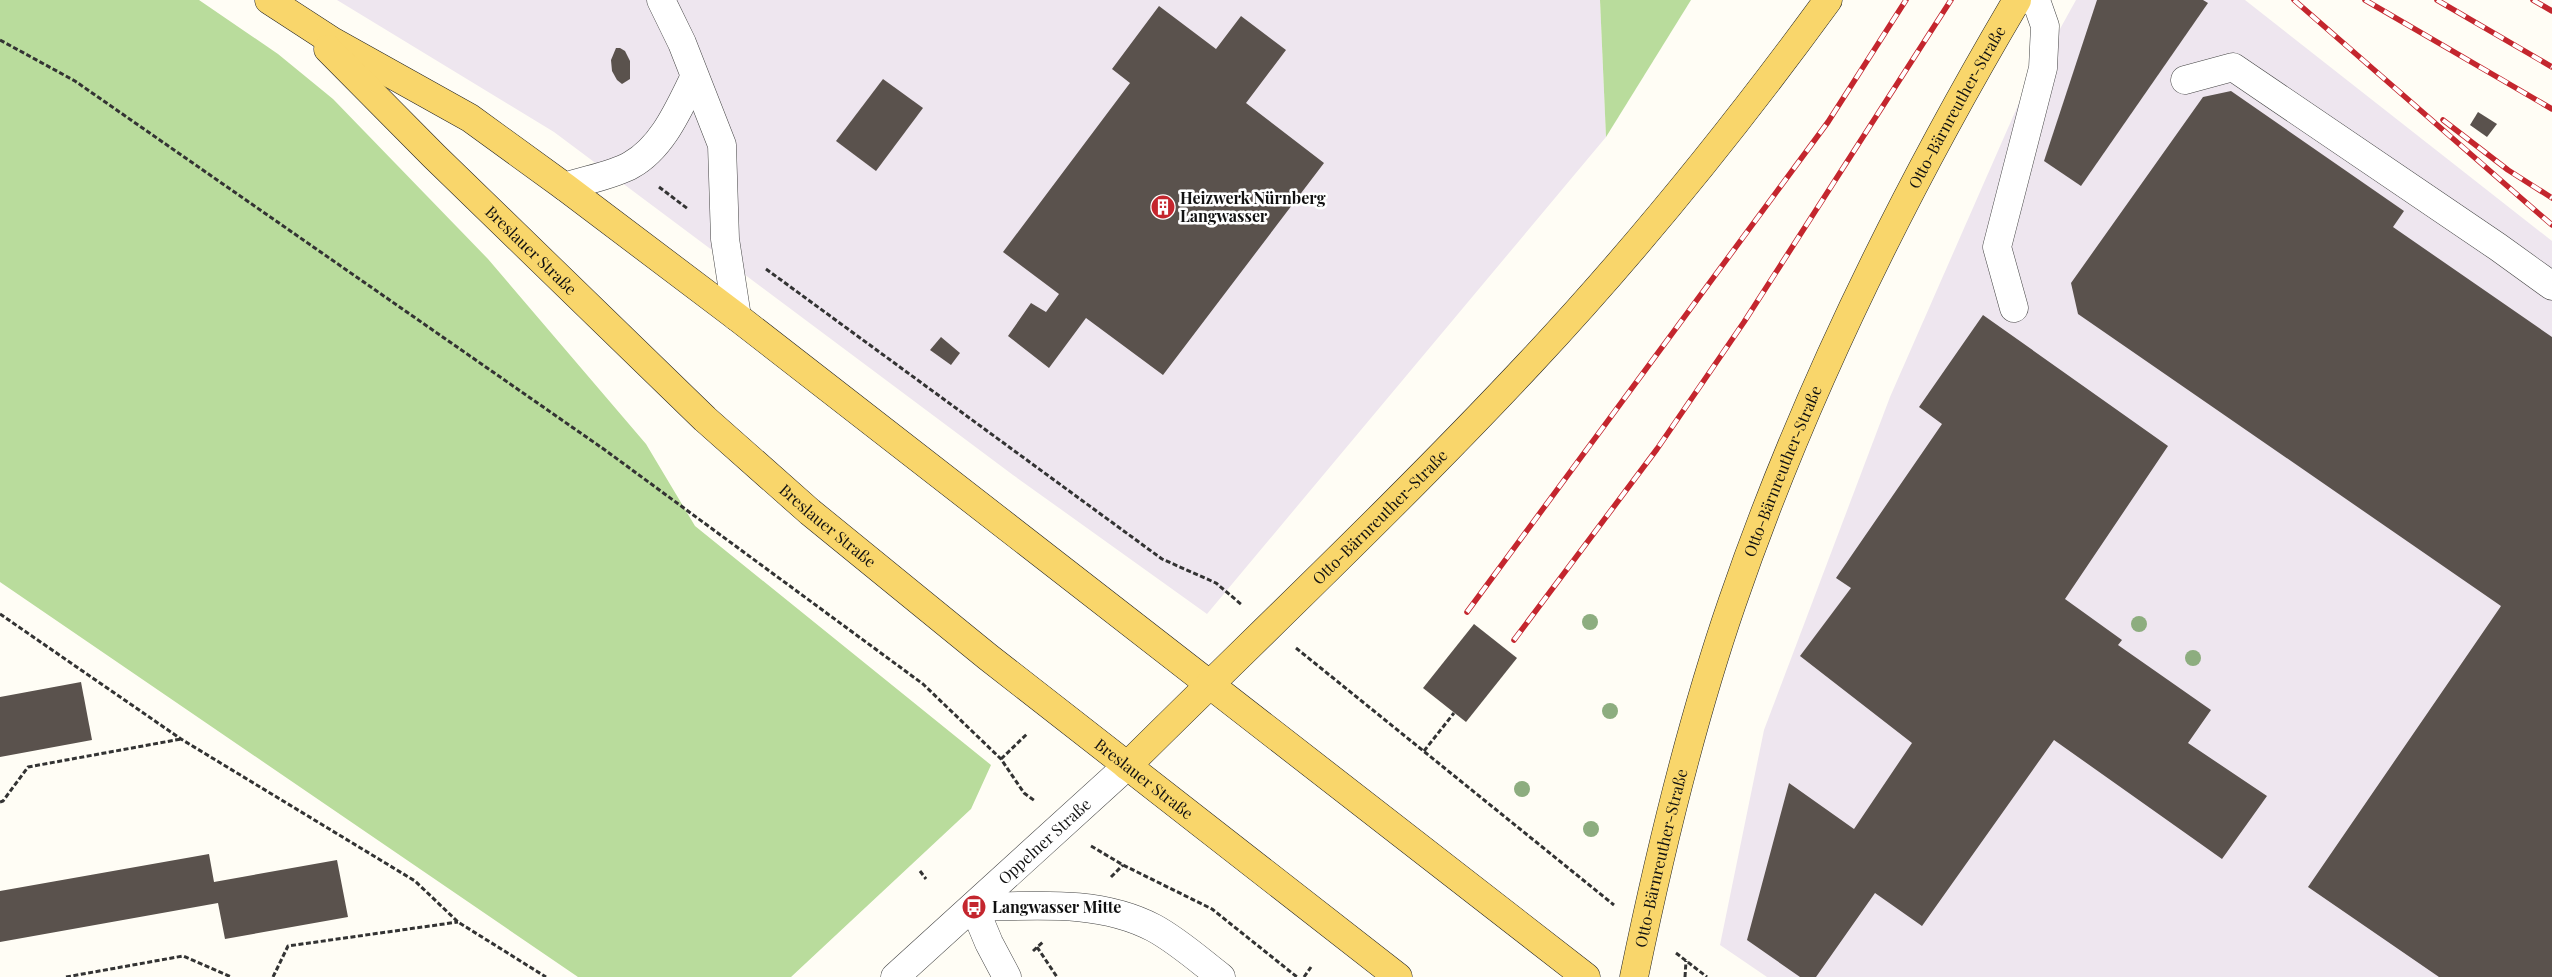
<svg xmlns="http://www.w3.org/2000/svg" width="2552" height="977" viewBox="0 0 2552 977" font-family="'Playfair Display',serif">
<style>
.industrial{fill:#eee6ef}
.forest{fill:#b9dc9c}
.building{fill:#5a524d}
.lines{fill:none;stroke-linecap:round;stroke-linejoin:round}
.minor-casing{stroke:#444;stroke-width:29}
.major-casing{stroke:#222;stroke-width:29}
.path{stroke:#333;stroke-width:3;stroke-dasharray:5 2.5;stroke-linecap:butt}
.minor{stroke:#fff;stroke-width:28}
.major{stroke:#f9d66b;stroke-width:28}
.rail-casing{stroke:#c4262e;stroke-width:5.5}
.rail{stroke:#fff;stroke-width:4;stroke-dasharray:11;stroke-linecap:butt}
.tree{fill:#8dad7f}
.labels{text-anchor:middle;stroke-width:5;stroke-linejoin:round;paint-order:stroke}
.street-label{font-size:16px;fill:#111;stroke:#fff}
.poi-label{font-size:16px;font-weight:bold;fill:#111;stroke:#fff;text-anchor:start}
</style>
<rect width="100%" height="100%" fill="#fffdf5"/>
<g class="industrial">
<path d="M 337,0 L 1600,0 L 1606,137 L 1207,614 L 1013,475 L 554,132 Z"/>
<path d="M 2076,0 L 2245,0 L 2552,241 L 2552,977 L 1767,977 L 1720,945 L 1764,730 L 1890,397 L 2019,103 Z"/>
</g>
<g class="forest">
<path d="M 0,0 L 199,0 L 278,54 L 333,99 L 488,259 L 646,444 L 695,526 L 991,765 L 971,809 L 791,977 L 578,977 L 0,582 Z"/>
<path d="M 1600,0 L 1691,0 L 1606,137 Z"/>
</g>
<g class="building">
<path d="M 2097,0 L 2203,0 L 2208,3 L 2081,186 L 2044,161 Z"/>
<path d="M 1159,6 L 1216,49 L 1241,16 L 1286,50 L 1246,103 L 1324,163 L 1163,375 L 1086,318 L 1049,368 L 1008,336 L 1031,303 L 1046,312 L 1059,294 L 1003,252 L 1130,83 L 1112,69 Z"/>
<path d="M 616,48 L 620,48 L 625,51 L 630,61 L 630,79 L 622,84 L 617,80 L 612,71 L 611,60 Z"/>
<path d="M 883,79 L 923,108 L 876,171 L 836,141 Z"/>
<path d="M 2231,91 L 2404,211 L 2393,227 L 2552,337 L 2552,977 L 2439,977 L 2308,887 L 2501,606 L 2078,314 L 2071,283 L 2203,97 Z"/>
<path d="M 2478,112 L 2497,124 L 2487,137 L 2470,125 Z"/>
<path d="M 1983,315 L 2168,446 L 2065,599 L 2122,640 L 2118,645 L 2211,710 L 2188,743 L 2267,796 L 2222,859 L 2054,740 L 1922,926 L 1875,893 L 1816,977 L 1800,977 L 1747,940 L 1789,783 L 1854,829 L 1912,743 L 1800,656 L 1851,588 L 1836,578 L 1942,424 L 1919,407 Z"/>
<path d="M 941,337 L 960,353 L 951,365 L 930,350 Z"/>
<path d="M 1474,624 L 1517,658 L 1466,722 L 1423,688 Z"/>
<path d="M 81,682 L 92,740 L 0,757 L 0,697 Z"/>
<path d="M 209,854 L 214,882 L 337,860 L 348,917 L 225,939 L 218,903 L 0,942 L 0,891 Z"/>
</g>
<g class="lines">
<defs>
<g id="minor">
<path d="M 661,0 L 682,43 L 722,145 L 725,239 L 737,317"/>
<path d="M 2185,80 L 2233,67 L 2498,247 L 2552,286"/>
<path d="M 565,187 C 585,180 614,175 631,165 C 663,147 679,108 694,78"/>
<path d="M 2014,308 L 1997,247 L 2043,68 L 2045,26 L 2038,6 L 2031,0"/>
<path d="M 974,907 C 1034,906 1099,899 1154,928 C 1178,941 1199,960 1221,977"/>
<path d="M 974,907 L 989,943 L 1007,977"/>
<path id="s1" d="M 895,977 L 1127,766"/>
</g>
<g id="major">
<path d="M 269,0 L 332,41 L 470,118 L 565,187 L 737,317 L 1586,977"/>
<path id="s2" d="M 328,49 L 434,156 L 705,419 L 810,512 L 988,657 L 1398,977"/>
<path id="s3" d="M 1127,766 C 1262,632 1400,502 1530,363 C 1637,249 1736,126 1828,0"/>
<path id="s4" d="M 1634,977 C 1660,851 1690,725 1732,603 C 1804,393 1904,191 2017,0"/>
</g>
</defs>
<use href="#minor" class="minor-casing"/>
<use href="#major" class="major-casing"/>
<g class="path">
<path d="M 0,40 L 75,81 L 605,450 L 923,684 L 1001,759 L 1024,793 L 1035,801"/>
<path d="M 659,187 L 688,209"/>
<path d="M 766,269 L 1162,559 L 1216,583 L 1242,605"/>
<path d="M 0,614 L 181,739 L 415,881 L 458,922 L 546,977"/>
<path d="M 1296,648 L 1614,905"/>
<path d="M 1424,751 L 1454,713"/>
<path d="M 1001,759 L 1028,733"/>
<path d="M 0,802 L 3,801 L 28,767 L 181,739"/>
<path d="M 1091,846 L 1123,865 L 1212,909 L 1297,977"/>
<path d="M 920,871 L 926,879"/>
<path d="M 1111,877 L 1123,865"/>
<path d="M 1037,947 L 1057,977"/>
<path d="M 1033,951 L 1043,942"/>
<path d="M 1676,953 L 1707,977"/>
<path d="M 66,977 L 183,956 L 231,977"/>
<path d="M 273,977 L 288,946 L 458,922"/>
<path d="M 1304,977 L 1311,967"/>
<path d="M 1685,977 L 1686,961"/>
</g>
<use href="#minor" class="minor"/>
<use href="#major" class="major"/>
<defs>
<g id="rail">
<path d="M 2294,0 L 2552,225"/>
<path d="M 2365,0 L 2552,109"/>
<path d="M 2437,0 L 2552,67"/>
<path d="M 2533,0 L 2552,11"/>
<path d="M 2443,120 L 2508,170 L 2552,198"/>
<path d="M 1467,612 L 1828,122 L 1906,0"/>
<path d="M 1514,640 L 1657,449 L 1744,322 L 1951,0"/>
</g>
</defs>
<use href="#rail" class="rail-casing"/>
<use href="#rail" class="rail"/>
</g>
<g class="tree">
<circle cx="1590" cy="622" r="8"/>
<circle cx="2139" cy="624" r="8"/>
<circle cx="2193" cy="658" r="8"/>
<circle cx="1610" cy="711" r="8"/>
<circle cx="1522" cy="789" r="8"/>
<circle cx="1591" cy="829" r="8"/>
</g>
<defs>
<symbol id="building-disc" viewBox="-11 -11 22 22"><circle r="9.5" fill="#c4262e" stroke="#fff"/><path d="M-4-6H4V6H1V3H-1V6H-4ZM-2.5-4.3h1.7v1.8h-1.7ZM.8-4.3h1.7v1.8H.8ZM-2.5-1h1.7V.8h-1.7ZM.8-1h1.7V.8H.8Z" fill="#fff"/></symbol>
<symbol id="bus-disc" viewBox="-11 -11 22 22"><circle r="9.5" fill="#c4262e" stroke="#fff"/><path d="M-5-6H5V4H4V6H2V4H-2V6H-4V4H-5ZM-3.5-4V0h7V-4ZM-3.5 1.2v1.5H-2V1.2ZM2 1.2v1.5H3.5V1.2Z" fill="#fff"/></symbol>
</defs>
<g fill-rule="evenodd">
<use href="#building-disc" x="1149" y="193" width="28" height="28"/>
<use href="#bus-disc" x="960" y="893" width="28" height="28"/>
</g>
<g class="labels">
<g class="street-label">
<text dy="6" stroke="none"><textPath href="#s4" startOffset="932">Otto-Bärnreuther-Straße</textPath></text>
<text dy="6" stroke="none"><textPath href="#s2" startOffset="286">Breslauer Straße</textPath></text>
<text dy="6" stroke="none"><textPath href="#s4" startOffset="528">Otto-Bärnreuther-Straße</textPath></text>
<text dy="6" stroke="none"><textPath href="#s3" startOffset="355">Otto-Bärnreuther-Straße</textPath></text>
<text dy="6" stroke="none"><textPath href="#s2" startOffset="691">Breslauer Straße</textPath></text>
<text dy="6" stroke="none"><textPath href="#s2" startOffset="1096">Breslauer Straße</textPath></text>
<text dy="6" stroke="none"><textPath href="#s1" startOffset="202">Oppelner Straße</textPath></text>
<text dy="6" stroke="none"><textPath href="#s4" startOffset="122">Otto-Bärnreuther-Straße</textPath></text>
</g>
<g class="poi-label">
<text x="1180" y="204">Heizwerk Nürnberg<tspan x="1180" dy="18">Langwasser</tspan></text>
<text x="992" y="913">Langwasser Mitte</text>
</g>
</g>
</svg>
